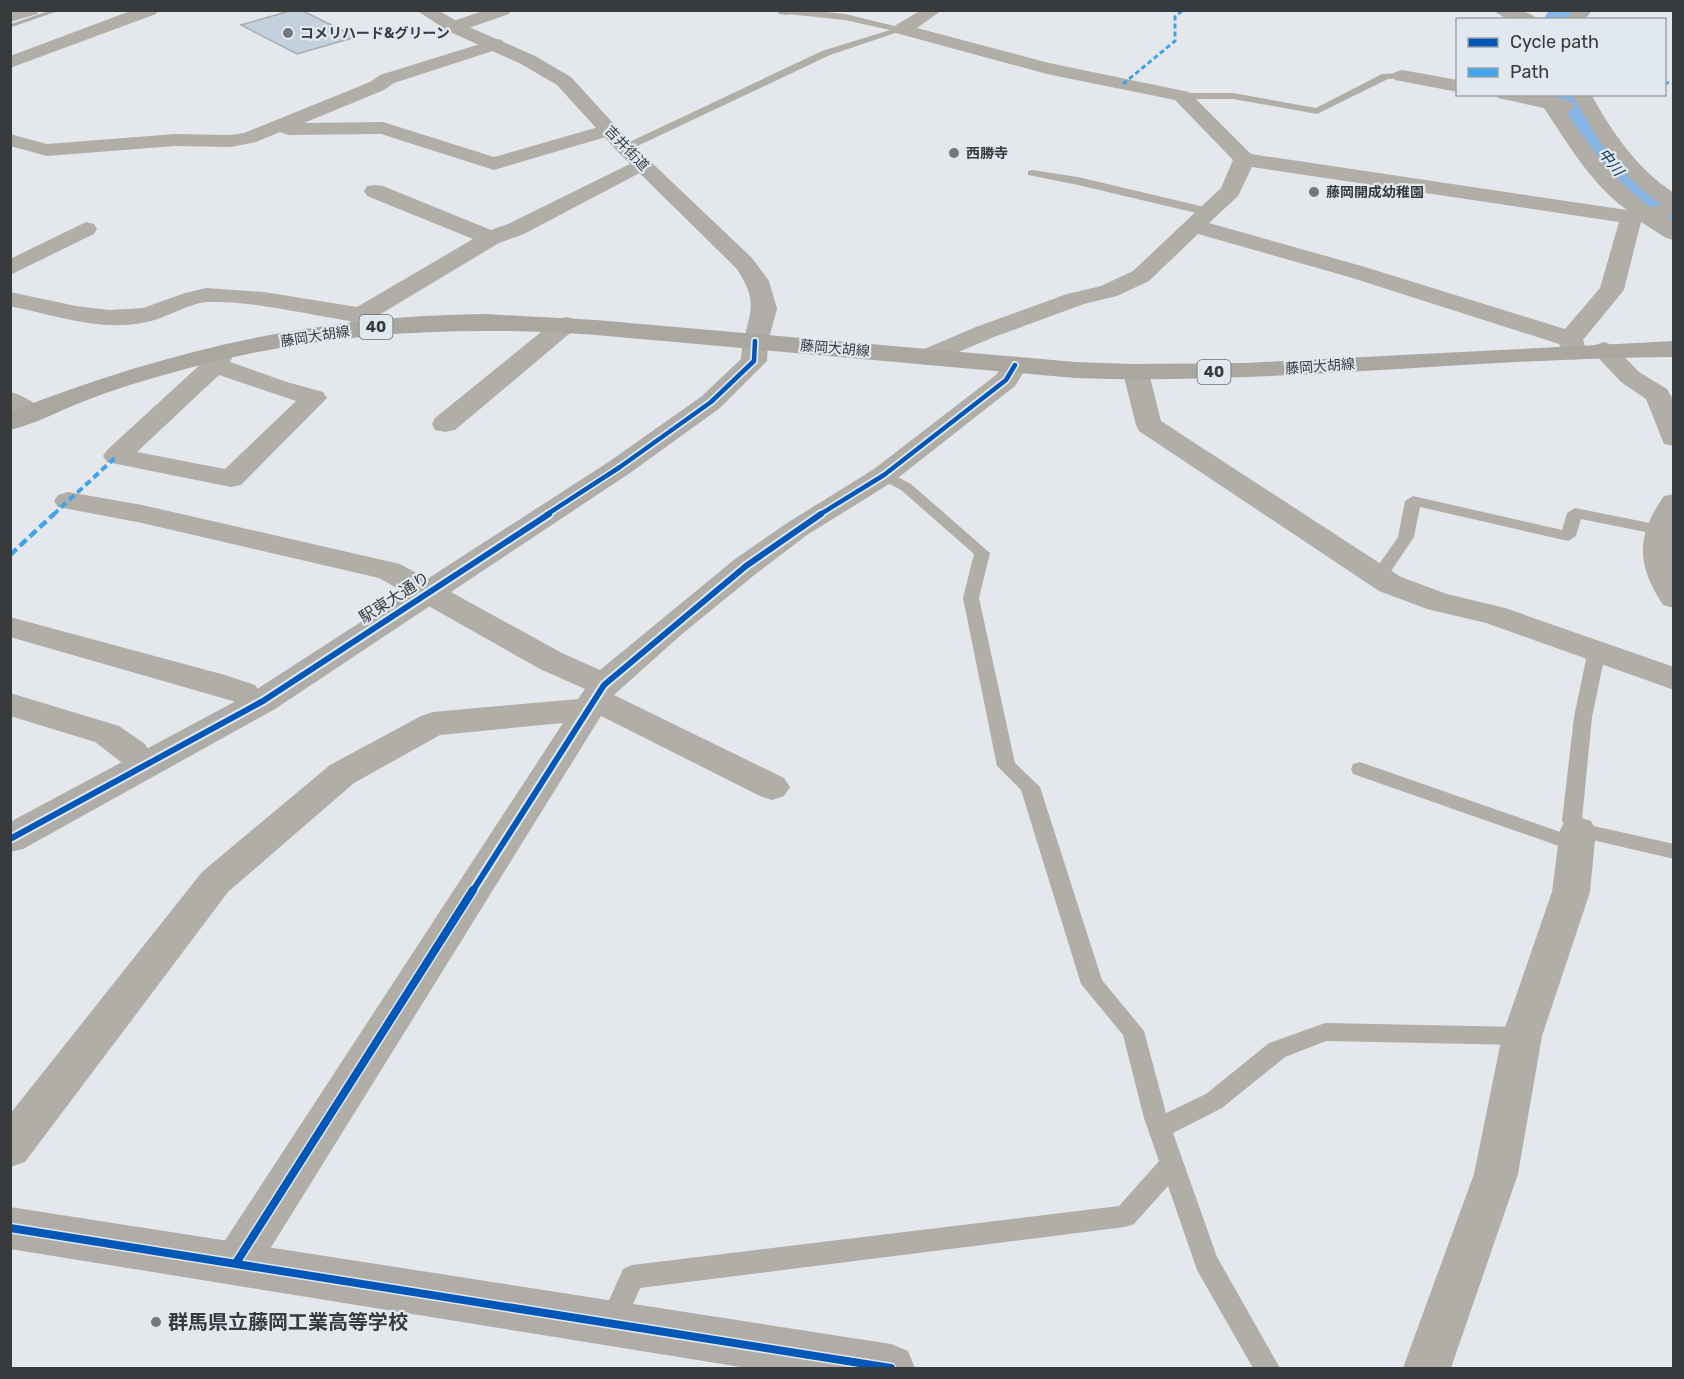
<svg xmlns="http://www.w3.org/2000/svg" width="1684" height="1379" viewBox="0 0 1684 1379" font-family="Rubik,'Noto Sans JP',sans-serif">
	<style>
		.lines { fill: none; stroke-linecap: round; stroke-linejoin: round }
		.river { fill: #86b4e4; fill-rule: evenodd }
		.building { fill: #c4d0dd; stroke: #a9acaf; stroke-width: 1.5 }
		.lane { fill: #b1aea8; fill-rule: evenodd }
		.street { fill: #b1aea8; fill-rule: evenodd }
		.secondary { fill: #b0aca8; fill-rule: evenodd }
		.primary { fill: #a9a7a0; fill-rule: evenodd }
		.rail { stroke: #aeadac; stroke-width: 3 }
		.quiet-far2 { stroke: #3fa4ec; stroke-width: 3; stroke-dasharray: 5 3; stroke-linecap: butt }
		.quiet-far1 { stroke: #3fa4ec; stroke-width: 4; stroke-dasharray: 7 4; stroke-linecap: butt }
		.quiet { stroke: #3fa4ec; stroke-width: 4.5; stroke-dasharray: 9 4.5; stroke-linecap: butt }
		.cycleway-far2-casing { stroke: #e1e8f0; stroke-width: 8 }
		.cycleway-far1-casing { stroke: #e1e8f0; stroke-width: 10 }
		.cycleway-casing { stroke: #e1e8f0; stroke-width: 11 }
		.cycleway-far2 { stroke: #0057b8; stroke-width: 4.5 }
		.cycleway-far1 { stroke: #0057b8; stroke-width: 6 }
		.cycleway { stroke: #0057b8; stroke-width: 8 }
		.poi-dot { fill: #74787b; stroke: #e1e8f0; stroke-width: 2 }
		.labels { text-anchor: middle; stroke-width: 4.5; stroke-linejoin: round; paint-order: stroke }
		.far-poi-label { font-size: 14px; font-weight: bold; fill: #383b3e; stroke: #e1e8f0; text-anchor: start }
		.far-street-label { font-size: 14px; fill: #383b3e; stroke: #e1e8f0 }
		.far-water-label { font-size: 15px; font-style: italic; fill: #0b3965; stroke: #e1e8f0 }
		.shield { fill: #e1e8f0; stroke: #6b6f73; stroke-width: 1.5 }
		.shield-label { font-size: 15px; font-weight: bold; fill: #383b3e }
		.street-label { font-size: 16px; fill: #383b3e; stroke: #e1e8f0 }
		.near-poi-label { font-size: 20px; font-weight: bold; fill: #383b3e; stroke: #e1e8f0; text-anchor: start }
	</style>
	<rect width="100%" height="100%" fill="#e4e8ec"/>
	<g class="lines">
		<g class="river">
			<polygon points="1549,10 1577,10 1571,20 1543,20"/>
			<polygon points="1546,94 1576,94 1601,133 1631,167 1674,200 1674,227 1662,224 1607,181 1578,145"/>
		</g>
	</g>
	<polygon class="building" points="293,10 301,10 356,37 297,54 241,25"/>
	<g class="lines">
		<g class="lane">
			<polygon points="810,10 845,14 907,29 830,55 629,150 621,150 621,146 822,51 890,30 845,20 787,14 782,11"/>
			<polygon points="1402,73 1407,76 1406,78 1388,79 1317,114 1233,99 1182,99 1177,96 1182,93 1233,93 1316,108 1382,74"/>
			<polygon points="1032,170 1078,177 1213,209 1215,212 1209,216 1078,185 1028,175 1028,171"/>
			<polygon points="884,470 911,484 990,553 979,598 1015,763 1040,787 1102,980 1144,1031 1166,1113 1206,1094 1269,1043 1325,1023 1522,1027 1530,1029 1533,1036 1530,1043 1522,1045 1326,1041 1285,1057 1222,1108 1173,1133 1217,1257 1280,1368 1253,1368 1197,1270 1168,1186 1134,1224 1125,1227 640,1288 621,1332 612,1335 603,1332 599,1323 623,1269 632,1265 1119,1206 1159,1161 1144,1118 1123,1035 1081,984 1021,790 997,766 963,598 974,554 901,490 879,478 876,475"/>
			<polygon points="1413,496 1562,530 1567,513 1575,508 1660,525 1668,530 1660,535 1581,519 1576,536 1568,541 1420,507 1414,537 1385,580 1373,580 1371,576 1398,537 1405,501"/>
			<polygon points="1597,644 1603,646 1606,650 1592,717 1582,820 1585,824 1674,844 1674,859 1571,835 1562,821 1574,717 1588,650 1591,646"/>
			<polygon points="1360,762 1583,840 1586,845 1583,850 1576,852 1353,774 1351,769 1353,764"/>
		</g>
		<g class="street">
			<polygon points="39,10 37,14 10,22 10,11"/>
			<polygon points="133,10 158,10 156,14 10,68 10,56"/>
			<polygon points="485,10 511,10 509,14 460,31 448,31 445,27 448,23"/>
			<polygon points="777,10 796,10 788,15 779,14"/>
			<path d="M921 10H942L917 28 1049 63 1189 92 1251 154 1627 210C1591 184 1568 144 1544 108L1498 98 1496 94H1554L1557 98 1572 102 1575 106 1572 110 1566 112C1594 151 1612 179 1651 207L1662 205C1621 177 1595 137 1572 94H1591C1612 132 1637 169 1674 193V216L1666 217 1674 222V240L1666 238 1641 222 1624 290 1583 340 1587 352 1583 357 1574 360 1565 357 1559 344 1349 277 1198 234 1149 281 1117 296 1084 304 994 337 935 362 926 365 917 362 913 357 917 352 976 327 1067 294 1101 286 1133 271 1221 188 1233 160 1175 100 1047 74 896 33 893 29 896 25ZM1252 167 1619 222 1600 288 1565 329 1365 267 1209 223 1238 196Z"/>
			<path d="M1494 10C1508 10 1527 8 1538 20 1523 20 1504 22 1494 10Z"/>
			<polygon points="1574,10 1592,10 1585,20 1566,20"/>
			<polygon points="496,39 502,40 505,44 502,48 394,83 384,90 304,123 383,122 494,157 609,124 616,126 619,130 616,134 494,170 381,134 288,135 280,132 256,142 231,147 175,146 47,156 10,146 10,134 47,144 175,134 231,135 244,133 370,82 380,75"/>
			<polygon points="1402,70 1458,80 1458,92 1395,80 1392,76 1395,72"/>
			<path d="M642 158 649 160 653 164 649 168 524 234 499 243 374 318 375 329 372 334 363 336 354 334 350 321C303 314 255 301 208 302 188 303 164 320 142 323 98 331 53 315 10 306V292L76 306 109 310 143 308 185 293 206 288 264 292 357 307 473 239 367 196 364 191 367 186 375 185 383 186 491 230 508 224Z"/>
			<polygon points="86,222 94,224 97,229 94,234 10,275 10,259"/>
			<polygon points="566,317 575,319 578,324 575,329 455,430 445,432 435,430 432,424 435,418 557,319"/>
			<polygon points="1604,342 1613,345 1639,372 1667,389 1674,401 1674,446 1664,444 1646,399 1621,382 1591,350 1595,345"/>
			<path d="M221 346 230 349 234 354 230 362 287 382 323 392 327 398 241 485 231 487 107 462 103 456 107 450 204 361 212 349ZM219 375 296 401 225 469 137 452Z"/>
			<polygon points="1015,357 1024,360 1028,365 1015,386 894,481 807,535 757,573 682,634 614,695 784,778 790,787 784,796 772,800 760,796 601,716 252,1278 236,1285 220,1278 213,1263 220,1248 563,723 440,735 354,783 228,892 25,1162 10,1167 10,1114 202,872 330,765 421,716 433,712 578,699 585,689 540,669 379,578 142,523 58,507 54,501 58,495 68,492 142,505 400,564 562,653 600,670 735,559 787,523 874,469 996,375 1006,360"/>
			<polygon points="1136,365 1145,368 1149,373 1161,421 1401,577 1447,594 1505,608 1674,667 1674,690 1486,623 1427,609 1379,591 1139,431 1136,425 1123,373 1127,368"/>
			<path d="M10 392C23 395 37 403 44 414L40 420C28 423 21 419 10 412Z"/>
			<path d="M1674 494V608L1663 605C1636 564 1636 536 1664 496Z"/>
			<polygon points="10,617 225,675 255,685 260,693 255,701 243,704 10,637"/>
			<polygon points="10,693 119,726 145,744 150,753 145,762 133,765 121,762 95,742 10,716"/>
			<polygon points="1578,817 1591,821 1596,830 1590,892 1542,1036 1518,1174 1451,1368 1403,1368 1474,1174 1502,1036 1552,892 1560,830 1565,821"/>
		</g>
		<g class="secondary">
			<path d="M416 10H438L460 23 535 56 571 77 632 144 752 258 769 281 777 309 768 341 767 361 720 408 630 473 275 709 23 849 10 852V822L251 693 610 461 702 396 741 359C744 318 764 308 736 268L618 152 557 85 521 64 448 31Z"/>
			<polygon points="10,1207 891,1344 908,1351 915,1368 747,1368 10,1249"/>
		</g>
		<path class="primary" d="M484 314 596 320 1075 362 1132 364 1245 363 1656 342 1674 341V357C1474 358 1275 385 1075 378L596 335C456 325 317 332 182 370 148 379 115 389 82 402 59 411 35 424 10 430V412C167 350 315 316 484 314Z"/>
		<polyline class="rail" points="10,26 56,10"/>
		<g class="quiet-far2">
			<polyline points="1664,82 1674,84"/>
			<polyline points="1123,84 1175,41 1175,17 1183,10"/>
		</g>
		<polyline class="quiet-far1" points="53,515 117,456"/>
		<polyline class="quiet" points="10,555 54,514"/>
		<defs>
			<g id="cycleway-far2">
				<polyline points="546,515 620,467 711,402 754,361 755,341"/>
				<polyline points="819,515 884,475 1006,380 1015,365"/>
			</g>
			<g id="cycleway-far1">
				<polyline points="10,839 263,701 549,514"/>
				<polyline points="472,892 604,685 746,566 821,514"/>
			</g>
			<g id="cycleway">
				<polyline points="10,1228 891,1368"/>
				<polyline points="236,1263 473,890"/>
			</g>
		</defs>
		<use href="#cycleway-far2" class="cycleway-far2-casing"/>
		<use href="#cycleway-far1" class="cycleway-far1-casing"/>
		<use href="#cycleway" class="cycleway-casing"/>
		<use href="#cycleway-far2" class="cycleway-far2"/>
		<use href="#cycleway-far1" class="cycleway-far1"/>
		<use href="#cycleway" class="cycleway"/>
	</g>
	<g class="poi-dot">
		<circle cx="288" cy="33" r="6"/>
		<circle cx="954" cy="153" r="6"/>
		<circle cx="1314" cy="192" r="6"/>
		<circle cx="156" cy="1322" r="6"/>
	</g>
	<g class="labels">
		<g class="far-poi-label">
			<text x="300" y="38">コメリハード&amp;グリーン</text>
			<text x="966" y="158">西勝寺</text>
			<text x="1326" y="197">藤岡開成幼稚園</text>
		</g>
		<g class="far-street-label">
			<text transform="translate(627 148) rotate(46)" y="5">吉井街道</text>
			<text transform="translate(315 336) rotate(-9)" y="5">藤岡大胡線</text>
			<text transform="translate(835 348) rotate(5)" y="5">藤岡大胡線</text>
			<text transform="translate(1320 366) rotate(-4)" y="5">藤岡大胡線</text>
		</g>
		<g class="far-water-label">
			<text transform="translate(1611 162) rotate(51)" y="5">中川</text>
		</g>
		<g class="shield">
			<rect x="359.5" y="315" width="33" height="24" rx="4.5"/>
			<rect x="1197.5" y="360" width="33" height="24" rx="4.5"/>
		</g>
		<g class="shield-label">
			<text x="376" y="332">40</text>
			<text x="1214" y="377">40</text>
		</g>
		<g class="street-label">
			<text transform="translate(394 597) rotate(-33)" y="6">駅東大通り</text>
		</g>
		<g class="near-poi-label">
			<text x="168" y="1329">群馬県立藤岡工業高等学校</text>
		</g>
	</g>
	<rect width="1684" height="1379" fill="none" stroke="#383b3e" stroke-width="24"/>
	<rect x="1456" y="18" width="210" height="78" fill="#e1e8f0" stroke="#9da3a9" stroke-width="1.5"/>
	<rect x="1468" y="38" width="30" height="9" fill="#0057b8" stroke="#9da3a9" stroke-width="1.5"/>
	<text x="1510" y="48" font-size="18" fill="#383b3e">Cycle path</text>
	<rect x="1468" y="68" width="30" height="9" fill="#3fa4ec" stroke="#9da3a9" stroke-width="1.5"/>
	<text x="1510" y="78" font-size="18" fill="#383b3e">Path</text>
</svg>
